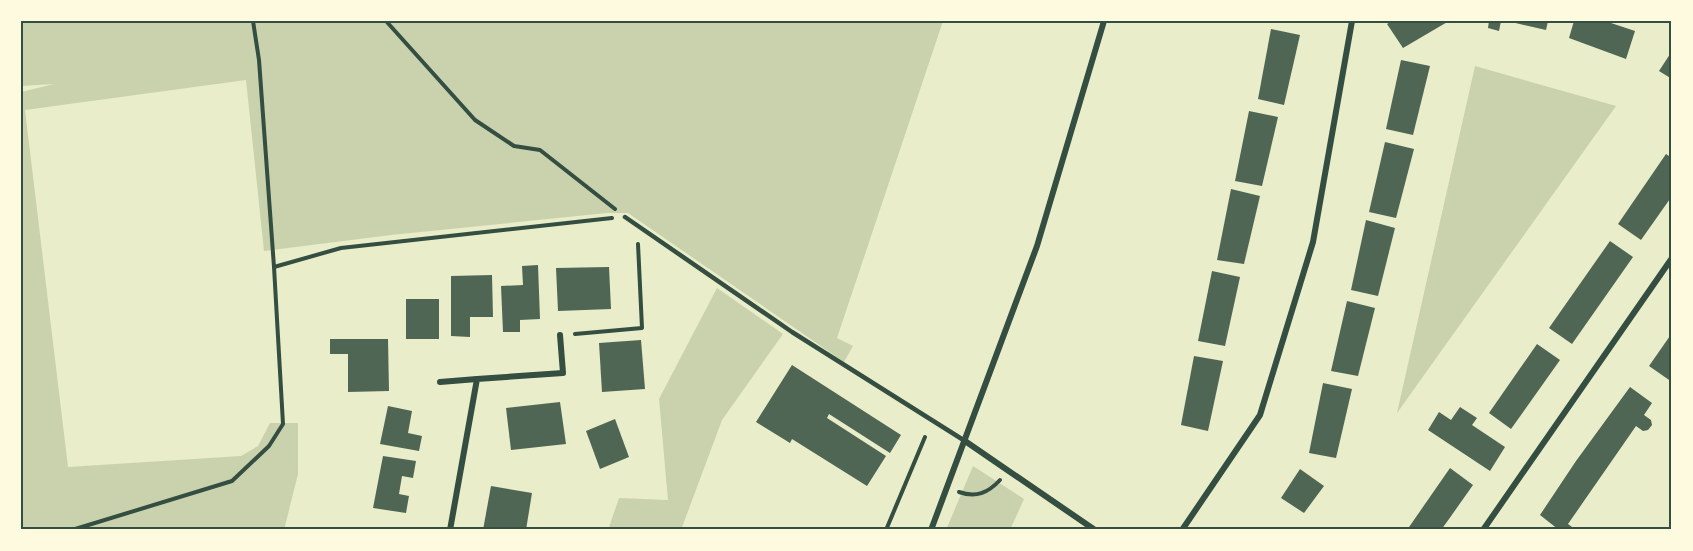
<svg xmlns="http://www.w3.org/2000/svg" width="1693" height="551" viewBox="0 0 1693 551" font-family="'IBM Plex Sans',sans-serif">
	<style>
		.green { fill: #cad2ad }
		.building { fill: #4f6655 }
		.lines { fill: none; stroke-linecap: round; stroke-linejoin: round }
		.path { stroke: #344e41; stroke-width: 4 }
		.service { stroke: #344e41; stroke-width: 4.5 }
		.minor { stroke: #344e41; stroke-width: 6 }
		.neatline { fill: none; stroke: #344e41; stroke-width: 2 }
	</style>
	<rect width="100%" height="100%" fill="#e9edc9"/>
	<g class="green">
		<polygon points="21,21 943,21 837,338 853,346 844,362 628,213 607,213 391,235 264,251 246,80 25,110 68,467 241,456 258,446 270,423 298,423 298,474 284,530 21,530 21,92 54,84 21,86"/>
		<polygon points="1475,66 1616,106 1397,413"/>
		<polygon points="717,288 783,334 722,420 681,530 608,530 619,498 668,500 659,399"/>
		<polygon points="973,466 1024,499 1010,530 946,530"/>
	</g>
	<g class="building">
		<polygon points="1392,21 1449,21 1403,48 1387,24"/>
		<polygon points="1489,21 1501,21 1499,31 1488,28"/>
		<polygon points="1507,21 1548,21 1546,30"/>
		<polygon points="1574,21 1605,21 1635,31 1626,59 1569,38"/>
		<polygon points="1271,29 1300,35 1284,105 1258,99"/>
		<polygon points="1672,51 1672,79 1659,71"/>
		<polygon points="1401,60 1430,66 1413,135 1386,129"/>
		<polygon points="1249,111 1278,117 1262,186 1235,181"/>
		<polygon points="1385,142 1414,149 1396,218 1369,212"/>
		<polygon points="1666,154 1672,158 1672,196 1641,240 1618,224"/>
		<polygon points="1231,189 1260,196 1244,264 1217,260"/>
		<polygon points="1366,220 1395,228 1378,296 1351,290"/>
		<polygon points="1610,241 1633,257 1572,344 1549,328"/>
		<polygon points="538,265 540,319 520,320 520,332 503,332 501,286 523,285 522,266"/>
		<polygon points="609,267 611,309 558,311 556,268"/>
		<polygon points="1212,271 1240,277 1225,346 1198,341"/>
		<polygon points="492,275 493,317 470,317 470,337 451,336 451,276"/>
		<rect x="406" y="299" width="33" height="40"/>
		<polygon points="1347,301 1375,308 1358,376 1331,371"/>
		<polygon points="1672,333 1672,382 1649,366"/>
		<polygon points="330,339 388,339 389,391 348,392 348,354 330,354"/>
		<polygon points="641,340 645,389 602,392 599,343"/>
		<polygon points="1537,344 1560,360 1511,429 1489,413"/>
		<polygon points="1194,356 1223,361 1208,431 1181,425"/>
		<polygon points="792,365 901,435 890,453 829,414 827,418 886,456 867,486 792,439 790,443 756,422"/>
		<polygon points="1323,383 1352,389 1336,458 1309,453"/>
		<polygon points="1630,387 1652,403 1644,415 1651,420 1652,425 1648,430 1643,431 1636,426 1568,524 1576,530 1559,530 1540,515 1576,461"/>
		<polygon points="560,402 566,444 511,450 506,408"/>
		<polygon points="388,406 412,411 408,433 422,436 419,451 380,444"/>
		<polygon points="1460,407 1477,418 1472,425 1505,447 1490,471 1428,430 1439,412 1451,420"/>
		<polygon points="615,419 629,457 600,469 586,431"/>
		<polygon points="383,456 416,461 413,478 402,476 399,494 409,496 406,513 373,508"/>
		<polygon points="1450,468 1473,485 1449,519 1441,530 1407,530"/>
		<polygon points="1300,469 1324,486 1304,513 1281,498"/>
		<polygon points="491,486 532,493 526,530 483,530"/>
	</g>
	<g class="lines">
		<g class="path">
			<polyline points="386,21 475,120 514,146 540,150 615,209"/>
			<polyline points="274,267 341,248 612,218"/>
			<polyline points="575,334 642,328 638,244"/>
			<path d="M959 492C976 498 988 493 1000 480"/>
			<polyline points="72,530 232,481 269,446 283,424 274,267 259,60 253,21"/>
			<polyline points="886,530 925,437"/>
		</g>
		<polyline class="service" points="625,217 792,332 965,441"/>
		<g class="minor">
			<polyline points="440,382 477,379"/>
			<polyline points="965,441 1095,530"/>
			<polyline points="450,530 477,379 563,373 560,335"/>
			<polyline points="931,530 1037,246 1104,21"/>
			<polyline points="1182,530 1260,415 1313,242 1352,21"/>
			<polyline points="1483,530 1672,258"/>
		</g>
	</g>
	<rect width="1693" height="551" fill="none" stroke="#fefae0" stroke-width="45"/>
	<rect x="22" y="22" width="1648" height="506" class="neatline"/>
</svg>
